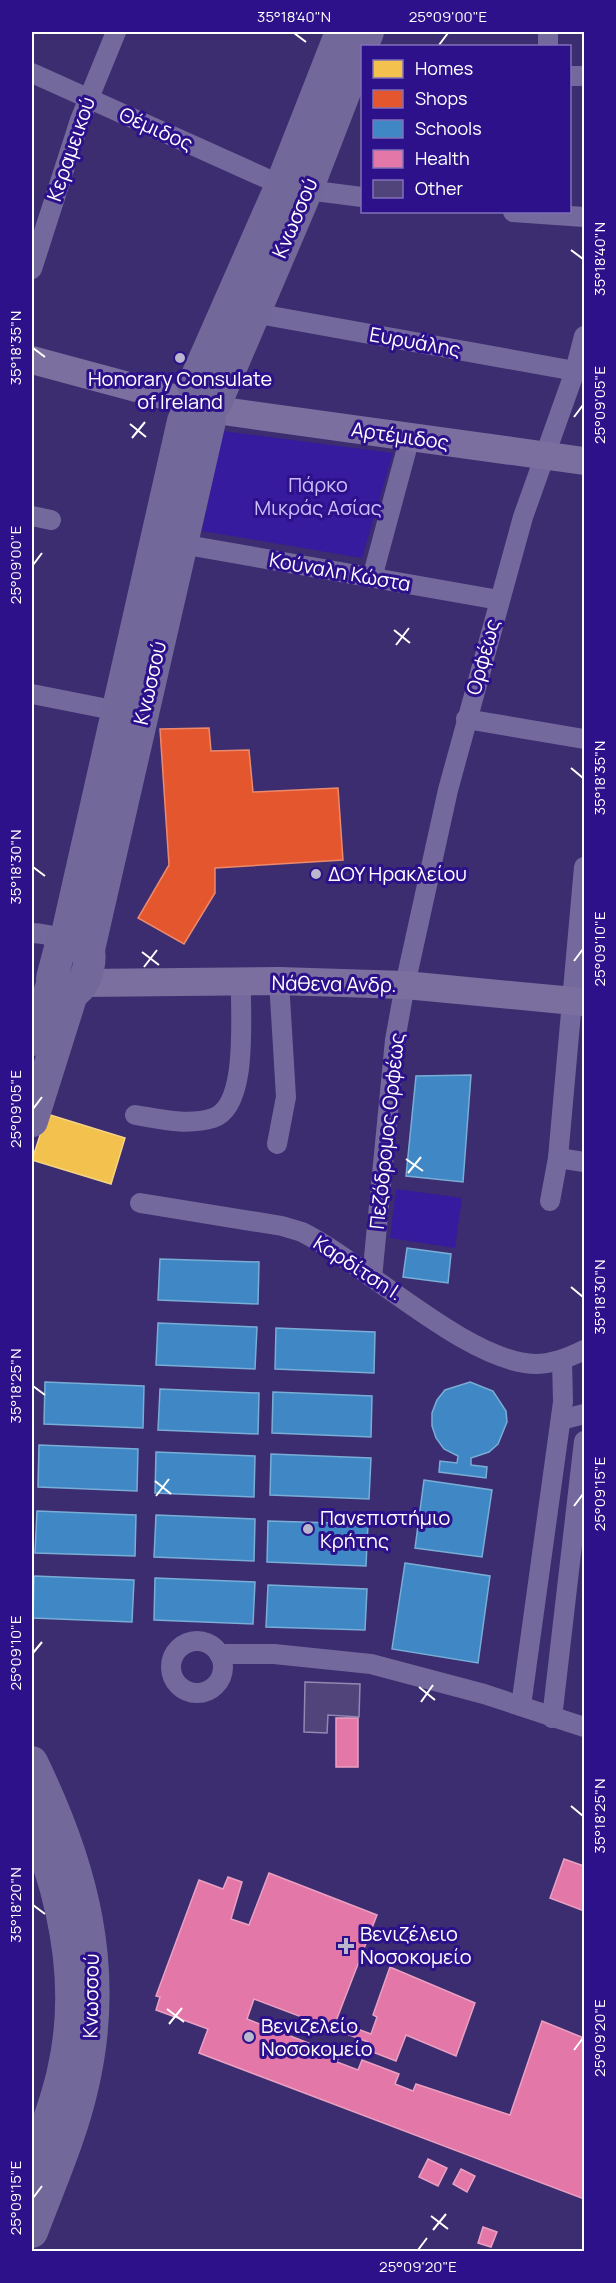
<svg xmlns="http://www.w3.org/2000/svg" width="616" height="2283" viewBox="0 0 616 2283" font-family="Manrope,sans-serif">
	<style>
		.green { fill: #361b9e }
		.homes { fill: #f2c14e; stroke: #f6d483; stroke-width: 1.5 }
		.shops { fill: #e4572e; stroke: #ec896d; stroke-width: 1.5 }
		.schools { fill: #3f88c5; stroke: #79acd6; stroke-width: 1.5 }
		.health { fill: #e377a8; stroke: #eba0c2; stroke-width: 1.5 }
		.building { fill: #50447b; stroke: #9188b2; stroke-width: 1.5 }
		.lines { fill: none; stroke-linecap: round; stroke-linejoin: round }
		.street { stroke: #74699c; stroke-width: 20 }
		.secondary { stroke: #7a6f9f; stroke-width: 28 }
		.primary { stroke: #72689a; stroke-width: 32 }
		.ticks { fill: none; stroke: #fff; stroke-width: 2 }
		.poi-dot { fill: #bab6cd; stroke: #2c118b; stroke-width: 2 }
		.labels { text-anchor: middle; stroke-width: 6; stroke-linejoin: round; paint-order: stroke }
		.street-label { font-size: 20px; fill: #fff; stroke: #2c118b }
		.poi-label { font-size: 20px; fill: #fff; stroke: #2c118b; text-anchor: start }
		.park-label { font-size: 20px; fill: #cbbefd; stroke: #2c118b }
		.neatline { fill: none; stroke: #fff; stroke-width: 2 }
		.ticks-label { font-size: 15px; text-anchor: middle; fill: #fff }
	</style>
	<rect width="100%" height="100%" fill="#3b2d6f"/>
	<g class="green">
		<polygon points="223,431 393,453 362,558 202,531"/>
		<polygon points="396,1189 462,1198 455,1248 390,1238"/>
	</g>
	<polygon class="homes" points="47,1114 125,1138 111,1184 32,1160"/>
	<polygon class="shops" points="209,728 211,751 249,750 253,792 338,788 343,860 215,868 215,893 184,944 138,918 169,865 160,729"/>
	<g class="schools">
		<polygon points="471,1075 463,1182 406,1176 416,1076"/>
		<polygon points="407,1248 451,1254 448,1283 403,1277"/>
		<polygon points="160,1259 259,1262 258,1304 158,1300"/>
		<polygon points="158,1323 257,1327 255,1369 156,1365"/>
		<polygon points="276,1328 375,1332 374,1373 275,1369"/>
		<polygon points="45,1382 144,1386 143,1428 44,1424"/>
		<polygon points="470,1382 493,1391 506,1411 507,1422 498,1444 489,1452 471,1458 471,1465 487,1467 486,1478 439,1472 440,1461 457,1463 458,1456 444,1449 436,1438 432,1426 432,1413 437,1400 445,1390"/>
		<polygon points="160,1389 259,1393 258,1434 158,1430"/>
		<polygon points="273,1392 372,1396 371,1437 272,1433"/>
		<polygon points="39,1445 138,1449 137,1491 38,1487"/>
		<polygon points="156,1452 255,1456 254,1497 155,1493"/>
		<polygon points="271,1454 371,1458 369,1499 270,1495"/>
		<polygon points="424,1480 492,1490 482,1557 415,1548"/>
		<polygon points="37,1511 136,1515 135,1556 35,1553"/>
		<polygon points="156,1515 255,1519 254,1561 154,1557"/>
		<polygon points="268,1521 368,1524 366,1566 267,1562"/>
		<polygon points="405,1563 490,1576 478,1663 392,1649"/>
		<polygon points="34,1576 134,1580 132,1622 33,1618"/>
		<polygon points="155,1578 255,1582 253,1624 154,1620"/>
		<polygon points="268,1585 367,1589 365,1630 266,1627"/>
	</g>
	<g class="health">
		<rect x="336" y="1718" width="22" height="49"/>
		<polygon points="564,1859 584,1866 584,1911 550,1898"/>
		<polygon points="269,1873 377,1915 336,2021 371,2034 377,2017 373,2015 390,1967 475,2003 456,2056 406,2035 396,2061 365,2049 368,2042 254,1999 247,2019 339,2055 337,2062 358,2070 362,2060 399,2074 395,2084 413,2091 416,2084 510,2115 542,2021 584,2038 584,2199 199,2053 208,2029 156,2010 160,1997 156,1996 199,1880 223,1889 228,1877 242,1882 231,1919 249,1925"/>
		<polygon points="428,2159 447,2168 438,2186 419,2177"/>
		<polygon points="461,2169 475,2176 467,2192 453,2184"/>
		<polygon points="483,2227 497,2232 491,2247 478,2243"/>
	</g>
	<polygon class="building" points="305,1682 360,1684 359,1717 328,1715 327,1733 304,1732"/>
	<g class="lines">
		<g class="street">
			<polyline points="548,46 548,32"/>
			<polyline points="32,73 281,185"/>
			<polyline points="570,76 584,76"/>
			<polyline points="307,190 362,197"/>
			<polyline points="513,212 584,217"/>
			<polyline points="32,269 80,120 116,32"/>
			<polyline points="254,313 575,371"/>
			<polyline points="32,516 51,520"/>
			<polyline points="181,544 499,600"/>
			<polyline points="372,578 410,437"/>
			<polyline points="32,694 118,711"/>
			<polyline points="466,719 584,739"/>
			<path d="M32 933C47 934 59 936 69 948"/>
			<path d="M135 1115C160 1119 188 1126 213 1118 249 1106 240 1015 241 983"/>
			<polyline points="277,1144 286,1097 279,981"/>
			<polyline points="558,1158 584,1162"/>
			<polyline points="550,1201 558,1158 584,867"/>
			<path d="M140 1203 282 1226 302 1232C366 1264 468 1363 536 1364 553 1364 570 1357 584 1350"/>
			<polyline points="372,1278 395,1040 405,985 448,790 523,517 575,371 584,336"/>
			<polyline points="561,1420 584,1414"/>
			<circle cx="197" cy="1667" r="26"/>
			<polyline points="219,1654 274,1654 371,1664 484,1694 584,1727"/>
			<polyline points="521,1706 563,1402 562,1360"/>
			<polyline points="552,1718 584,1441"/>
		</g>
		<g class="secondary">
			<polyline points="32,360 177,399"/>
			<polyline points="216,410 584,461"/>
			<polyline points="83,983 279,981 405,985 584,1002"/>
		</g>
		<g class="primary">
			<polyline points="193,385 281,185 341,32"/>
			<polyline points="216,403 307,190 368,32"/>
			<path d="M73 936 85 939C98 955 82 1010 56 989L52 978 61 944Z"/>
			<polyline points="66,938 183,421"/>
			<polyline points="90,945 210,421"/>
			<polyline points="32,1040 53,982"/>
			<polyline points="32,1121 72,994"/>
			<path d="M32 1762C83 1867 110 1969 83 2085 72 2135 50 2184 32 2232"/>
			<path d="M32 1820C65 1900 83 1985 63 2071 56 2104 43 2135 32 2167"/>
		</g>
	</g>
	<path class="ticks" d="M294 33 306 42M439 45 448 33M571 250 583 259M33 348 45 357M574 417 583 405M130 424 146 437M132 438 145 422M33 565 42 553M394 630 410 643M396 645 409 628M571 768 583 778M33 867 45 876M142 952 159 965M574 961 583 949M144 967 157 950M33 1109 42 1097M406 1159 423 1171M408 1173 421 1157M571 1287 583 1297M33 1386 45 1395M155 1481 171 1494M156 1496 169 1479M574 1506 583 1494M33 1653 42 1642M419 1687 435 1700M421 1702 433 1685M571 1806 583 1816M33 1905 45 1914M167 2009 184 2022M169 2024 182 2008M574 2050 583 2038M33 2198 42 2186M431 2216 448 2229M433 2230 446 2214M418 2250 427 2238"/>
	<g class="poi-dot">
		<circle cx="180" cy="358" r="6"/>
		<circle cx="316" cy="874" r="6"/>
		<circle cx="308" cy="1529" r="6"/>
		<path d="M343 1937h6v6h6v6h-6v6h-6v-6h-6v-6h6z"/>
		<circle cx="249" cy="2037" r="6"/>
	</g>
	<g class="labels">
		<g class="street-label">
			<text transform="translate(156 129) rotate(24)" y="7">Θέμιδος</text>
			<text transform="translate(71 149) rotate(-71)" y="7">Κεραμεικού</text>
			<text transform="translate(295 218) rotate(-67)" y="7">Κνωσσού</text>
			<text transform="translate(415 342) rotate(10)" y="7">Ευρυάλης</text>
			<text transform="translate(400 436) rotate(8)" y="7">Αρτέμιδος</text>
			<text transform="translate(340 572) rotate(10)" y="7">Κούναλη Κώστα</text>
			<text transform="translate(483 657) rotate(-75)" y="7">Ορφέως</text>
			<text transform="translate(150 683) rotate(-77)" y="7">Κνωσσού</text>
			<text transform="translate(334 984) rotate(1)" y="7">Νάθενα Ανδρ.</text>
			<text transform="translate(387 1131) rotate(-84)" y="7">Πεζόδρομος Ορφέως</text>
			<text transform="translate(358 1268) rotate(33)" y="7">Καρδίτση Ι.</text>
			<text transform="translate(91 1996) rotate(-89)" y="7">Κνωσσού</text>
		</g>
		<g class="poi-label">
			<text x="180" y="386" text-anchor="middle">Honorary Consulate<tspan x="180" dy="23">of Ireland</tspan></text>
			<text x="328" y="881">ΔΟΥ Ηρακλείου</text>
			<text x="320" y="1525">Πανεπιστήμιο<tspan x="320" dy="23">Κρήτης</tspan></text>
			<text x="360" y="1941">Βενιζέλειο<tspan x="360" dy="23">Νοσοκομείο</tspan></text>
			<text x="261" y="2033">Βενιζελείο<tspan x="261" dy="23">Νοσοκομείο</tspan></text>
		</g>
		<g class="park-label">
			<text x="318" y="492">Πάρκο<tspan x="318" dy="23">Μικράς Ασίας</tspan></text>
		</g>
	</g>
	<rect width="616" height="2283" fill="none" stroke="#2c118b" stroke-width="66"/>
	<rect x="361" y="45" width="210" height="168" fill="#2c118b" stroke="#8070b9" stroke-width="1.5"/>
	<rect x="373" y="60" width="30" height="18" fill="#f2c14e" stroke="#8070b9" stroke-width="1.5"/>
	<text x="415" y="75" font-size="18" fill="#ffffff">Homes</text>
	<rect x="373" y="90" width="30" height="18" fill="#e4572e" stroke="#8070b9" stroke-width="1.5"/>
	<text x="415" y="105" font-size="18" fill="#ffffff">Shops</text>
	<rect x="373" y="120" width="30" height="18" fill="#3f88c5" stroke="#8070b9" stroke-width="1.5"/>
	<text x="415" y="135" font-size="18" fill="#ffffff">Schools</text>
	<rect x="373" y="150" width="30" height="18" fill="#e377a8" stroke="#8070b9" stroke-width="1.5"/>
	<text x="415" y="165" font-size="18" fill="#ffffff">Health</text>
	<rect x="373" y="180" width="30" height="18" fill="#50447b" stroke="#8070b9" stroke-width="1.5"/>
	<text x="415" y="195" font-size="18" fill="#ffffff">Other</text>
	<rect x="33" y="33" width="550" height="2217" class="neatline"/>
	<g class="ticks-label">
		<text x="294" y="22">35°18'40"N</text>
		<text x="448" y="22">25°09'00"E</text>
		<text transform="translate(600 259) rotate(-90)" y="5">35°18'40"N</text>
		<text transform="translate(16 348) rotate(-90)" y="5">35°18'35"N</text>
		<text transform="translate(600 405) rotate(-90)" y="5">25°09'05"E</text>
		<text transform="translate(16 565) rotate(-90)" y="5">25°09'00"E</text>
		<text transform="translate(600 778) rotate(-90)" y="5">35°18'35"N</text>
		<text transform="translate(16 867) rotate(-90)" y="5">35°18'30"N</text>
		<text transform="translate(600 949) rotate(-90)" y="5">25°09'10"E</text>
		<text transform="translate(16 1109) rotate(-90)" y="5">25°09'05"E</text>
		<text transform="translate(600 1297) rotate(-90)" y="5">35°18'30"N</text>
		<text transform="translate(16 1386) rotate(-90)" y="5">35°18'25"N</text>
		<text transform="translate(600 1494) rotate(-90)" y="5">25°09'15"E</text>
		<text transform="translate(16 1653) rotate(-90)" y="5">25°09'10"E</text>
		<text transform="translate(600 1816) rotate(-90)" y="5">35°18'25"N</text>
		<text transform="translate(16 1905) rotate(-90)" y="5">35°18'20"N</text>
		<text transform="translate(600 2038) rotate(-90)" y="5">25°09'20"E</text>
		<text transform="translate(16 2198) rotate(-90)" y="5">25°09'15"E</text>
		<text x="418" y="2272">25°09'20"E</text>
	</g>
</svg>
